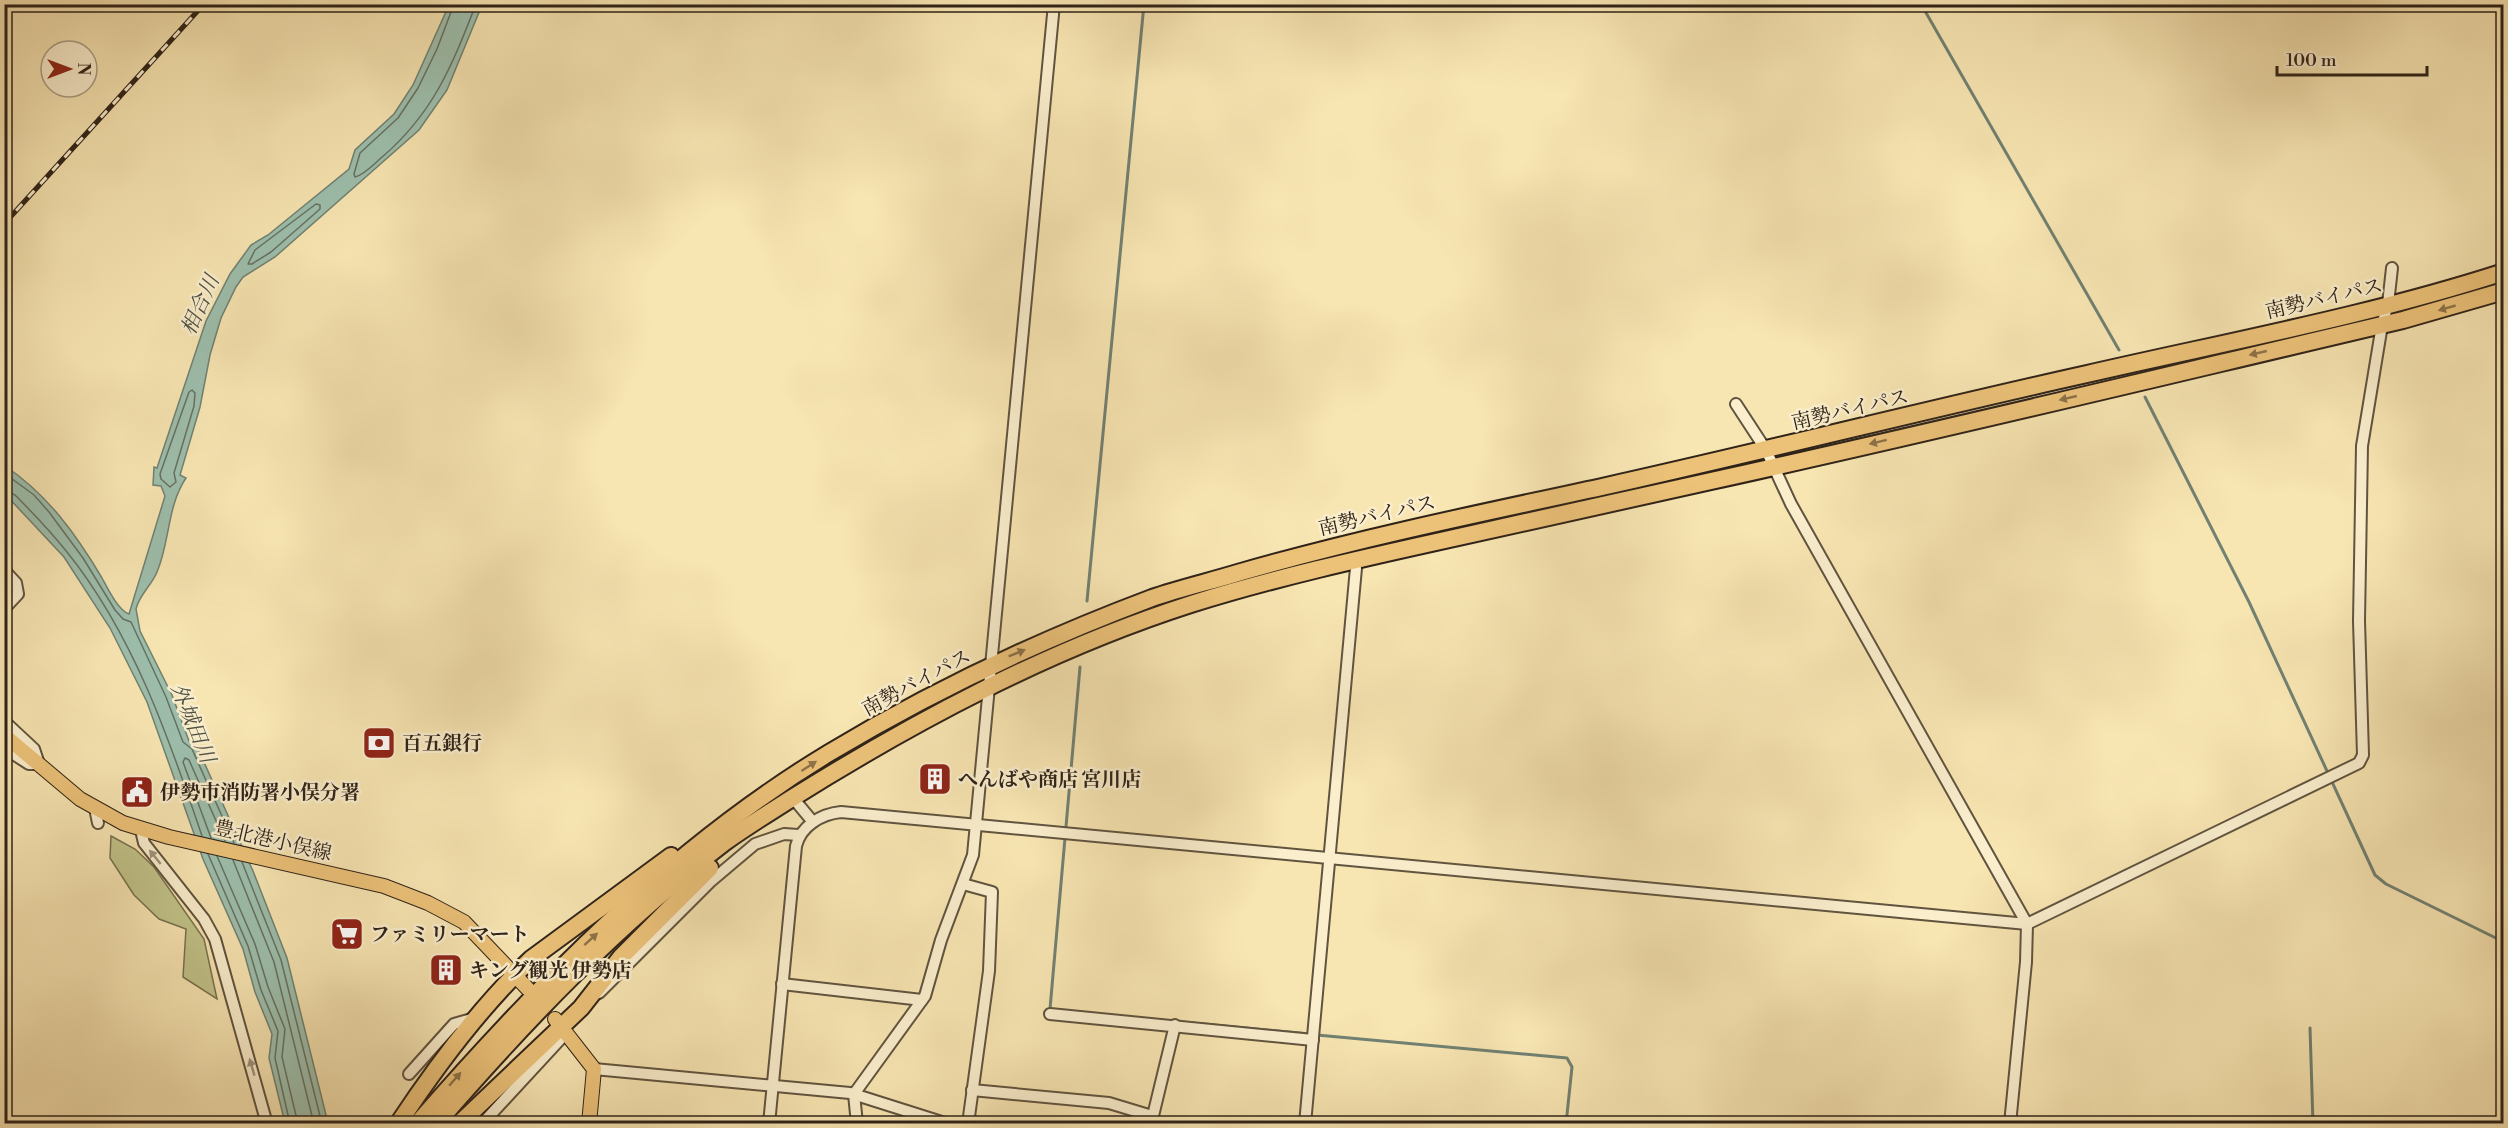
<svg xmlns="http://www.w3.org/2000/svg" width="2508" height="1128" viewBox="0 0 2508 1128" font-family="'Libre Bodoni','Noto Serif JP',serif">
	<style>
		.green { fill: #c1c389; stroke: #787351; stroke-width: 1.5 }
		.water { fill: #9dbfad; stroke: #718172; stroke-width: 1.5 }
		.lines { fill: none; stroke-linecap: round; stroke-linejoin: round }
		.shore { stroke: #667163; stroke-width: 1.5 }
		.stream { stroke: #718172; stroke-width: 3 }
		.minor-casing { stroke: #61543f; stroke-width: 14 }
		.major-casing { stroke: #2f2319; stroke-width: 16 }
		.highway-casing { stroke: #2f2319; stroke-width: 20 }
		.minor { stroke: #faeecd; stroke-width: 10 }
		.major { stroke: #ecc279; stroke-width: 14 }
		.highway { stroke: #ecc279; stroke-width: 16 }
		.rail-casing { stroke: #2f2319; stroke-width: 5 }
		.rail { stroke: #faeecd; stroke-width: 3; stroke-dasharray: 9; stroke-linecap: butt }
		.oneway { fill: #8e7249 }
		.oneway2 { fill: #9f937c }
		.labels { text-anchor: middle; stroke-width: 5; stroke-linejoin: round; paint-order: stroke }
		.street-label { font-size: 20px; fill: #2f2319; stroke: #faeecd }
		.poi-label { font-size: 20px; font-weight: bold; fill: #2f2319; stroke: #faeecd; text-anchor: start }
		.water-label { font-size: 21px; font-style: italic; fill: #505245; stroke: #faeecd }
	</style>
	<rect width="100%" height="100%" fill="#f7e5b2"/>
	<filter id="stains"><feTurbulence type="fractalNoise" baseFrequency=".00333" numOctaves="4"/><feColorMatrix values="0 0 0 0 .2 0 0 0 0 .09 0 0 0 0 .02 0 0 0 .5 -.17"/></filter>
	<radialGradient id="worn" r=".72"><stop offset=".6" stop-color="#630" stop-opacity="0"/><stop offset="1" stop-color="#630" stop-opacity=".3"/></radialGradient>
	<polygon class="green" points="111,836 135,849 154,867 204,939 217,999 183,977 186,929 159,919 134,895 110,858"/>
	<path class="water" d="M449 5H482L447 90 419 130 275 257 243 277 236 287 221 318 210 355 200 407 180 475 186 478C167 506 170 542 157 572 152 585 139 595 136 609L140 631 172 695 189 741 194 740 253 871 287 958 328 1123H285L269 1058 272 1034 255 992 243 949 203 859 147 702 110 628 64 557 5 494V466C47 494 76 534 102 578 108 589 118 610 129 614L165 496 161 486 153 485 154 467 157 468 206 321 230 274 251 245 268 235 349 169 355 150 394 114 413 85Z"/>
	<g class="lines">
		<g class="shore">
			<path d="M454 4 437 49 418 88 398 118 360 153 354 174 355 177C364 175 374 164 381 158 433 114 452 66 476 4"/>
			<polygon points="316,204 320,205 320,209 271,252 252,264 248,264 255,250"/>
			<polygon points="192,390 195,393 194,406 174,473 176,482 170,487 161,479 160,474 189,392"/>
			<polyline points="4,473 34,495 49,512 83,558 115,610 123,619 131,622 166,697 183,742 192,749 234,843"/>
			<path d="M4 490 15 495C33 513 51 532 67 552 133 634 169 738 202 836"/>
			<polyline points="211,838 183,762 185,758 189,760 225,841"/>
			<polyline points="208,854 248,946 261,990 278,1031 275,1058 290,1124"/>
			<polyline points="217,856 255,944 268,987 285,1029 282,1057 298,1124"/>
			<polyline points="233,860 274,962 314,1124"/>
			<polyline points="242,862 281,960 322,1124"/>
		</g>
		<g class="stream">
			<polyline points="1921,4 2119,350"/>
			<polyline points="2145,397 2249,602 2375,875 2386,884 2504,942"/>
			<polyline points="1087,601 1144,4"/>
			<polyline points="1050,1009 1080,667"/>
			<polyline points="1161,1020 1310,1034"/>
			<polyline points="2310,1028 2313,1124"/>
			<polyline points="1317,1035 1567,1058 1572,1067 1566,1124"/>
		</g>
		<defs>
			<g id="minor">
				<polyline points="1736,404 1766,450 1791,504 2027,924 2026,962 2010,1124"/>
				<polyline points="4,570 16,583 18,594 4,609"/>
				<polyline points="4,721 34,749 39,764 29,764 4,748"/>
				<polyline points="793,798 813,822"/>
				<polyline points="95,808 98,823"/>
				<polyline points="141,830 144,843 204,919 215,939 267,1124"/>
				<polyline points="963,884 992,892 989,971 968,1124"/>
				<polyline points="782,984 922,1000"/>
				<polyline points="599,993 710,882 755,844 784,834 798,835"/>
				<polyline points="1050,1014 1313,1040"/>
				<polyline points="594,1069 850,1093 948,1124"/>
				<polyline points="409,1074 454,1024 475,1018"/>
				<polyline points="972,1090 1109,1103 1152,1116"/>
				<polyline points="482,1124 566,1033"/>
				<path d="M769 1124 796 846C801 826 821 814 841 812L2027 924 2359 763 2363 755 2359 621 2362 446 2382 325 2388 304 2392 268"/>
				<polyline points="857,1124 854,1094 925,996 941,940 973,855 1054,4"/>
				<polyline points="1151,1124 1175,1025"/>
				<polyline points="1305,1124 1356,568"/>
			</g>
			<g id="major">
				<polyline points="4,735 80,799 123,823 169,837 384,886 428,903 464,922 528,989"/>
				<polyline points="555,1019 594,1069 589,1124"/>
			</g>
			<g id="highway">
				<path d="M398 1124C437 1065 480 1007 531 959L671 856"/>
				<path d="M417 1124C538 985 670 849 829 753 932 691 1040 640 1152 598 1181 588 1212 581 1241 572 1360 538 1481 513 1602 487 1764 451 1925 410 2087 374 2226 342 2368 316 2504 272"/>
				<path d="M436 1124C525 1021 617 925 725 842 746 827 767 814 789 800 915 721 1048 650 1191 604 1274 578 1359 559 1445 540 1534 520 1623 501 1711 481 1943 430 2173 374 2403 320L2504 291"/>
				<polyline points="459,1124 581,1008 621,957 710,868"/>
			</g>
		</defs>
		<use href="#minor" class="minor-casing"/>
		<use href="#major" class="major-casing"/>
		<use href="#highway" class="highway-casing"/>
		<use href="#minor" class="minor"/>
		<use href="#major" class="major"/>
		<use href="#highway" class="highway"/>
		<defs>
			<polyline id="rail" points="4,224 204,4"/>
		</defs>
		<use href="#rail" class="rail-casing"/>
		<use href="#rail" class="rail"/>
	</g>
	<defs><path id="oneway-solid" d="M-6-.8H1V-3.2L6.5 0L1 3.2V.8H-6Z" transform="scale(1.5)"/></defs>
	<g class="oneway">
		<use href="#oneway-solid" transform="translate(2447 308) rotate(164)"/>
		<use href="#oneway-solid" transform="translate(2258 353) rotate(167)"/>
		<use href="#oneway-solid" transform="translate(2068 398) rotate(167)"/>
		<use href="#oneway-solid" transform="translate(1878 442) rotate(166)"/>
		<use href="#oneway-solid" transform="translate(1017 653) rotate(-22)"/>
		<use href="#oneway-solid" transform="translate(809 766) rotate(-33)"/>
		<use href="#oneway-solid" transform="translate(591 939) rotate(-42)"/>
		<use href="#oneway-solid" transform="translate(455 1079) rotate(-49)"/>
	</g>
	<g class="oneway2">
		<use href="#oneway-solid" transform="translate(155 857) rotate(-129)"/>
		<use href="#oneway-solid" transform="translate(252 1067) rotate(-106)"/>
	</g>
	<defs>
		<symbol id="bank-square" viewBox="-11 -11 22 22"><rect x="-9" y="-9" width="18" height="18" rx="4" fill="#8f2418" stroke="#faeecd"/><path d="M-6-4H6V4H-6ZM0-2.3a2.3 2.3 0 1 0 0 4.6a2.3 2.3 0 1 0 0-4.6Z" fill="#fff"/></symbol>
		<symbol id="building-square" viewBox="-11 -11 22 22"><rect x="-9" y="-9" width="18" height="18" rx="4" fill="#8f2418" stroke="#faeecd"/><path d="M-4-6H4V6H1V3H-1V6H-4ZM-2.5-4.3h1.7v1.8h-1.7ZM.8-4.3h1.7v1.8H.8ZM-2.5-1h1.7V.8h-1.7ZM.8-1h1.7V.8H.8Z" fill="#fff"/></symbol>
		<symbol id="civic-square" viewBox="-11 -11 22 22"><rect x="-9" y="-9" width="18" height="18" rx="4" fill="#8f2418" stroke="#faeecd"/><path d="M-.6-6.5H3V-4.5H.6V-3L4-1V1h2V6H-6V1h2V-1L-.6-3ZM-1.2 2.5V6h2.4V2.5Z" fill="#fff"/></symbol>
		<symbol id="supermarket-square" viewBox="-11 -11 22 22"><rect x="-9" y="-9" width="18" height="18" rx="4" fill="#8f2418" stroke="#faeecd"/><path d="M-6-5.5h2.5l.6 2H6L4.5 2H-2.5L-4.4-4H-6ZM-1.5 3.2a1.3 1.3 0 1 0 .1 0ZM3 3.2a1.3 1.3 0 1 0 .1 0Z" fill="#fff"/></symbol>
	</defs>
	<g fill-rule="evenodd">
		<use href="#bank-square" x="360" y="724" width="38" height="38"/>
		<use href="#building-square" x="916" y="760" width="38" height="38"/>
		<use href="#civic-square" x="118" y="773" width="38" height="38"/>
		<use href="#supermarket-square" x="328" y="915" width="38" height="38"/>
		<use href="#building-square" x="427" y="951" width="38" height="38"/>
	</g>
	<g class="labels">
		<g class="street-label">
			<text transform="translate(2324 298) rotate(-13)" y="7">南勢バイパス</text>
			<text transform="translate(1850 409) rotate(-13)" y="7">南勢バイパス</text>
			<text transform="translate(1377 515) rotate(-13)" y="7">南勢バイパス</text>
			<text transform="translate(916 682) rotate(-28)" y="7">南勢バイパス</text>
			<text transform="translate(273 840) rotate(13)" y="7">豊北港小俣線</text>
		</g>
		<g class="poi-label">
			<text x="402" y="750">百五銀行</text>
			<text x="958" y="786">へんばや商店 宮川店</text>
			<text x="160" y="799">伊勢市消防署小俣分署</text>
			<text x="370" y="941">ファミリーマート</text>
			<text x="469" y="977">キング観光 伊勢店</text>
		</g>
		<g class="water-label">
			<text transform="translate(200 305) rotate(-66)" y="7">相合川</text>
			<text transform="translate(193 723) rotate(68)" y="7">外城田川</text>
		</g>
	</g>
	<rect width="2508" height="1128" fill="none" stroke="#f7e5b2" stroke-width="24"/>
	<rect x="6" y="6" width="2496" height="1116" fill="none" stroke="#2f2319" stroke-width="3"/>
	<rect x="12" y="12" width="2484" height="1104" fill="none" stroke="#2f2319" stroke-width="1.5"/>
	<g transform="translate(69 69) rotate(90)"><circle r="28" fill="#faeecd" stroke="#a99d85" stroke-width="1.5"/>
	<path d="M0-4.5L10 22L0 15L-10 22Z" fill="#8f2418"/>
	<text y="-9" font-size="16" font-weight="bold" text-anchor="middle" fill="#2f2319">N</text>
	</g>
	<path d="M2277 66v9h150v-9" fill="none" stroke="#2f2319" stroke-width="3"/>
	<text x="2286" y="66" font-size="18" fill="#2f2319" stroke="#faeecd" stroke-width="4.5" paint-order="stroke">100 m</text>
	<rect width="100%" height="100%" filter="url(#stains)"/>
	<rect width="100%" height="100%" fill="url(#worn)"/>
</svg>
